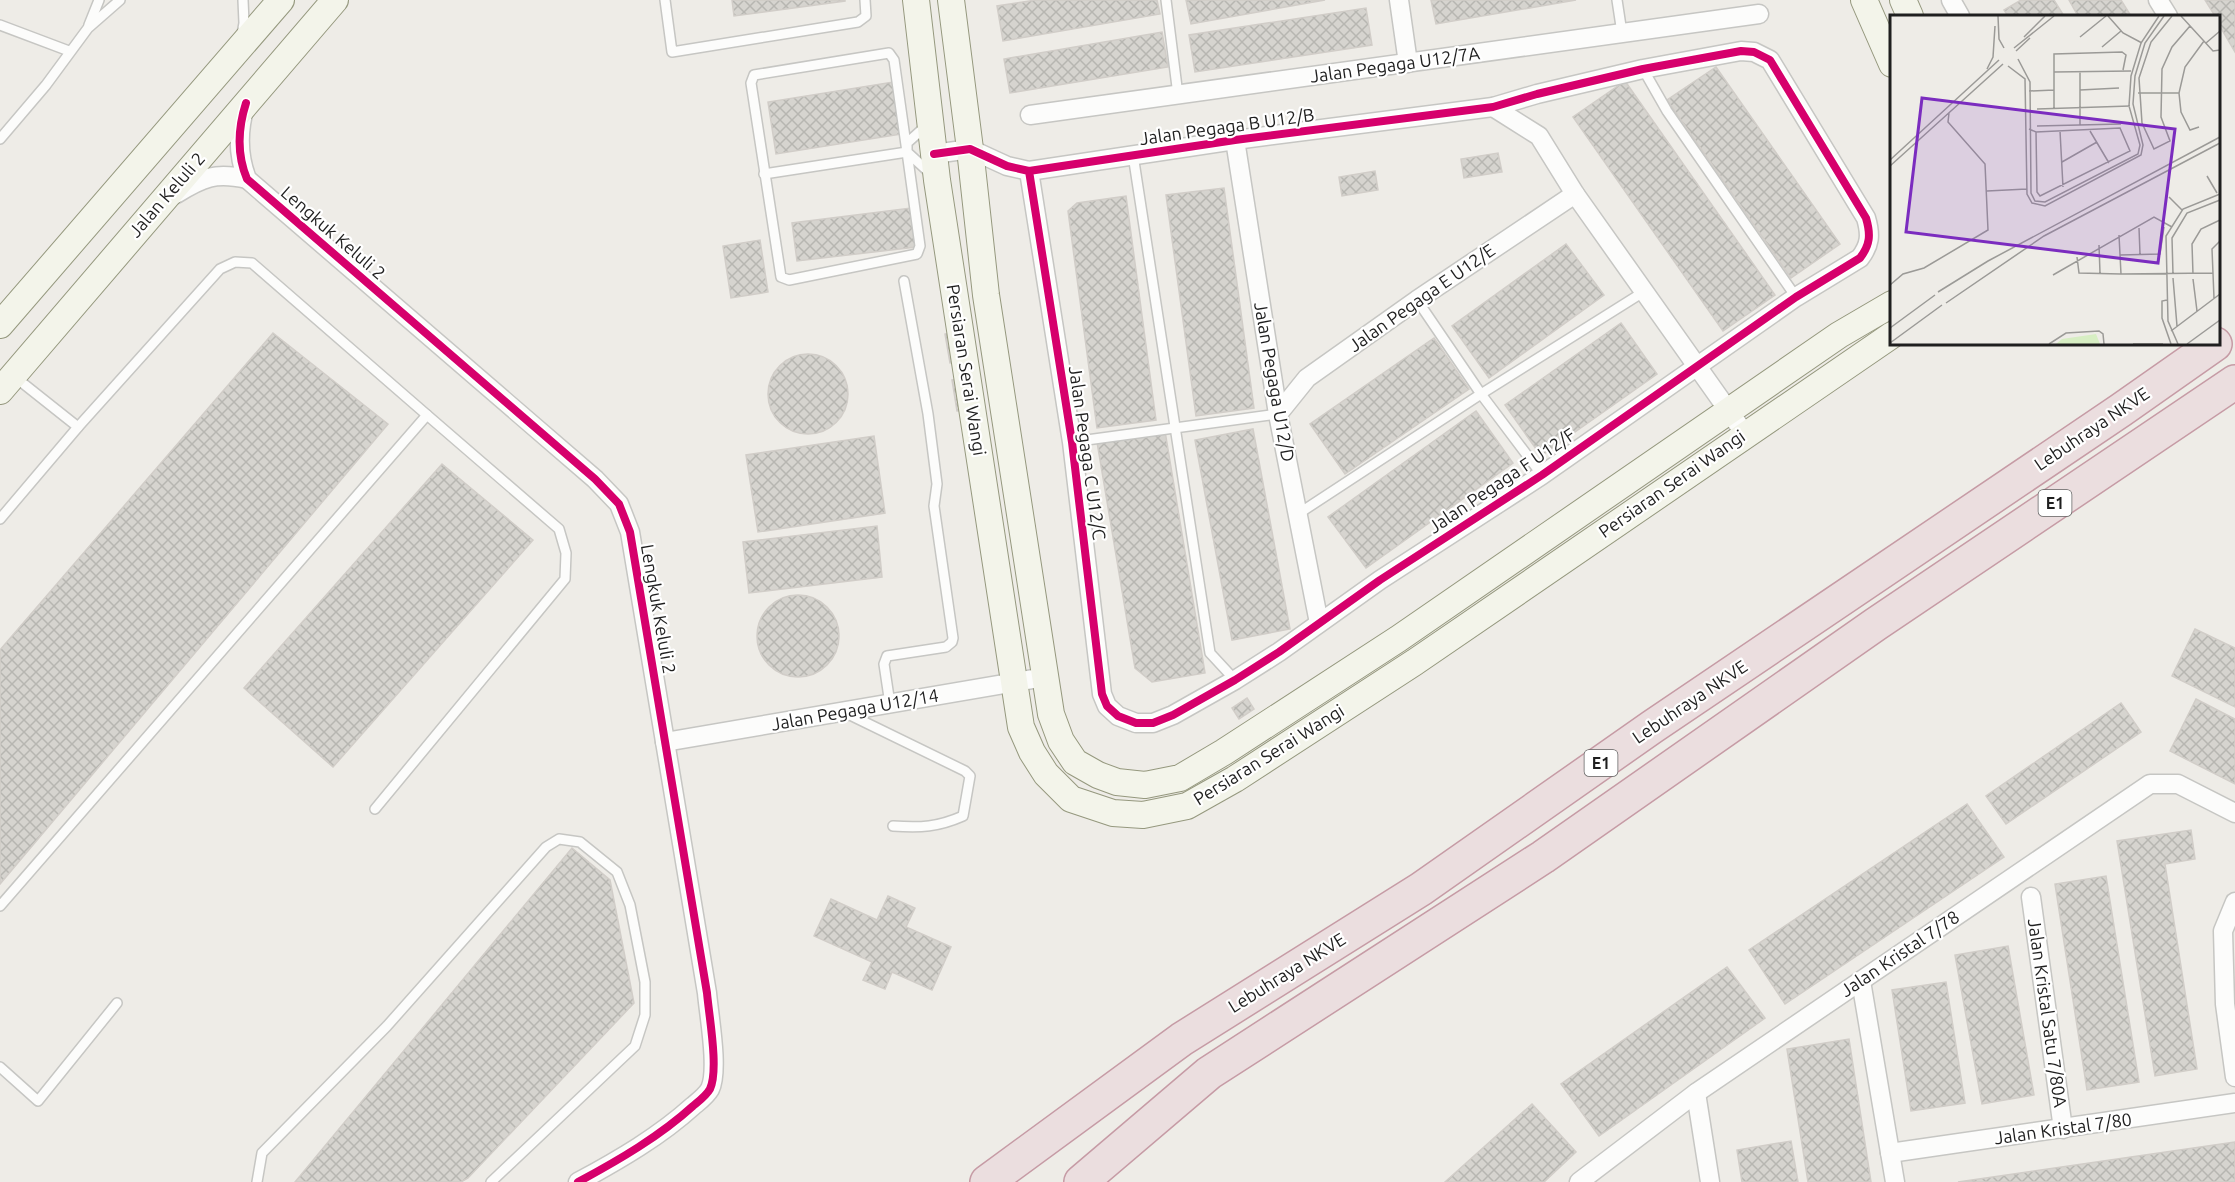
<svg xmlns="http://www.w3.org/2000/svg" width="2235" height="1182" viewBox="0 0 2235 1182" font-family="Ubuntu,sans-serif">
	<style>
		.building { fill: url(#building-cross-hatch); stroke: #d1cdc8; stroke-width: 1.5 }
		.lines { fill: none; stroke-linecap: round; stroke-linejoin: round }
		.lane-casing { stroke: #c6c6c3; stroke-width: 12 }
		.street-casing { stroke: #c6c6c3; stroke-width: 21 }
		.secondary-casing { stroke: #95987e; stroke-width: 28 }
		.highway-casing { stroke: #c69ba5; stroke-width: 36 }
		.lane { stroke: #fcfcfb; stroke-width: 9 }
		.street { stroke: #fcfcfb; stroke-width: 18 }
		.secondary { stroke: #f3f4ea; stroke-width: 26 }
		.highway { stroke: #ebdedf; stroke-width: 33 }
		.cycleway-casing { stroke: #fff; stroke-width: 11 }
		.cycleway { stroke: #d6006c; stroke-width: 8 }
		.labels { text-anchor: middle; stroke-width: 4.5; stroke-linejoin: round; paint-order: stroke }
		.shield { fill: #fff; stroke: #626262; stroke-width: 1.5 }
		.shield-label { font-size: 16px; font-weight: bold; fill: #1f1f1f }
		.street-label { font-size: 18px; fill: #1f1f1f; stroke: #fff }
		.inset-road { fill: none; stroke: #9b9a97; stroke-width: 1.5 }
		.view { fill: #7b2cbf; fill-opacity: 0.15; stroke: #7b2cbf; stroke-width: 3 }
		.inset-edge { fill: none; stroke: #1f1f1f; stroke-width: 3 }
	</style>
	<defs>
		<pattern id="building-cross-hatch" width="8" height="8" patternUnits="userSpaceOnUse" patternTransform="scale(1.5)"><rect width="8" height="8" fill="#d6d4cf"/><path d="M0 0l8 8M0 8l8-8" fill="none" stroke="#b7b6b1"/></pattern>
	</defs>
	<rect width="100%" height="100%" fill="#eeece7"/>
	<g class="building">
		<polygon points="732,0 845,0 845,1 734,16"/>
		<polygon points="1036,0 1157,0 1160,14 1003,41 997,6"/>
		<polygon points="1186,0 1325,0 1191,24"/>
		<polygon points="1431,0 1576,0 1436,24"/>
		<polygon points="2021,0 2054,0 2064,16 2008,16 2004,10"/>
		<polygon points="2069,0 2121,0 2131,16 2078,16"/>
		<polygon points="2205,0 2235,0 2235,52 2218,23 2218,16 2215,16"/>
		<polygon points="1366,8 1372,45 1195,72 1189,35"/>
		<polygon points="1162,32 1168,67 1010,93 1004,59"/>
		<polygon points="1716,67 1840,244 1791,278 1667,100"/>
		<polygon points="1625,81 1775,295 1723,331 1573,117"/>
		<polygon points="893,82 902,134 776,154 768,102"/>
		<polygon points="1498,153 1502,172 1464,178 1461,159"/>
		<polygon points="1375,171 1378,190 1342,196 1339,177"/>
		<polygon points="1224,188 1254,408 1196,416 1166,195"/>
		<polygon points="1126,196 1156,420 1097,428 1068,211 1077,203"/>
		<polygon points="911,208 916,247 797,261 792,223"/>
		<polygon points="760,240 768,292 731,298 723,246"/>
		<polygon points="1566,244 1604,295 1489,378 1452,326"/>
		<polygon points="1621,323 1657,374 1541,456 1505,405"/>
		<polygon points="955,332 960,362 950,363 945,334"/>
		<polygon points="273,333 388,424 0,884 0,650"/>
		<polygon points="1434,338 1469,389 1345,474 1310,424"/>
		<circle cx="808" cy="394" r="40"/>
		<polygon points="962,379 967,410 957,411 952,380"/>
		<polygon points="1476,411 1513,463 1366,568 1328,517"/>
		<polygon points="1253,429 1290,629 1232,640 1195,440"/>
		<polygon points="1165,431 1205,673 1152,682 1135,668 1097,442"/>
		<polygon points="874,436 885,513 758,532 746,455"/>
		<polygon points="442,464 533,540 333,767 244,688"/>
		<polygon points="877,526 882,577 749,593 743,542"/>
		<circle cx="798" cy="636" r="41"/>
		<polygon points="2195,629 2235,648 2235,707 2172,676"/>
		<polygon points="1247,698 1254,709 1239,719 1232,708"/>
		<polygon points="2196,699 2235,719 2235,784 2170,751"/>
		<polygon points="2121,703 2141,732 2006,824 1986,796"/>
		<polygon points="1967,804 2004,857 1785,1004 1749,950"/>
		<polygon points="2191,830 2195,859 2165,864 2197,1069 2155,1076 2117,841"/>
		<polygon points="572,848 610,880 634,1003 468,1178 461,1182 295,1182"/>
		<polygon points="2106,876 2139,1082 2087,1090 2055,884"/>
		<polygon points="888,896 915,908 906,927 951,947 932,990 892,972 885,989 863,980 872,962 814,936 831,899 877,920"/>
		<polygon points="2008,946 2034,1095 1982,1104 1955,955"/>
		<polygon points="1727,967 1765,1018 1599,1136 1561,1084"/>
		<polygon points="1946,982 1965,1103 1911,1111 1892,990"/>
		<polygon points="1849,1039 1871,1182 1808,1182 1787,1049"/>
		<polygon points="1532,1104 1576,1152 1544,1182 1445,1182"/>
		<polygon points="1791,1141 1798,1182 1742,1182 1737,1150"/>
		<polygon points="2235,1142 2235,1182 1958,1182"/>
	</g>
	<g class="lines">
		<defs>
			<g id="lane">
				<polyline points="665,0 672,52 858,22 866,16 865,0"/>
				<polyline points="1166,0 1178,95"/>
				<polyline points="1617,0 1622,33"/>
				<polyline points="0,25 69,51"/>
				<polyline points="89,25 99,0"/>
				<polyline points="242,34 244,23 243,0"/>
				<polyline points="1643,69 1667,111 1796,297"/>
				<polyline points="927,125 907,143 907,152 920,246 917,254 789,280 781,277 751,83 754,75 889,53 894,60 907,152 931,174"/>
				<polyline points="0,139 46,85 88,28 120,0"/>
				<polyline points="1133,155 1210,653 1235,680"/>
				<polyline points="764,174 907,152"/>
				<polyline points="1417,300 1481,394 1542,475"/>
				<polyline points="15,377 78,427"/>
				<polyline points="1072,442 1278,414"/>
				<polyline points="1298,514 1481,394 1645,291"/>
				<polyline points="0,519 78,427 220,269 235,262 252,263 427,415"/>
				<polyline points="890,704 884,664 887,656 946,647 952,642 953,638 934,506 937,484 928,414 904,281"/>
				<path d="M846 713 965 771 970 776 963 816C938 827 921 828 893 826"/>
				<polyline points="0,906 427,415 559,529 566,553 565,579 375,809"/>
				<polyline points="0,1067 38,1101 117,1003"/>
				<polyline points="257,1182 262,1153 387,1026 546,847 559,839 580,842 617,872 630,905 645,982 645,1015 635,1046 491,1182"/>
			</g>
			<g id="street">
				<polyline points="1399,0 1408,63"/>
				<polyline points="1951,0 1960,16"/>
				<polyline points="2158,0 2168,16"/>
				<path d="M245 106C238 130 238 156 247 179L595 479 619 504 630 532 707 993C709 1016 719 1070 710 1089 706 1096 699 1101 693 1106 660 1136 619 1160 578 1182"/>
				<polyline points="1493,107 1539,136 1575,194 1745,434"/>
				<polyline points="1030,115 1759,14"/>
				<polyline points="1235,140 1278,414 1319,623"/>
				<path d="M934 154 970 149 1007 166 1029 171 1235 140 1493 107 1537 94 1643 69 1741 51 1754 52 1770 60 1866 218C1871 235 1870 245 1860 258L1796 297 1542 475 1380 580 1279 652 1235 680 1173 715 1153 723H1136L1118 716 1107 706 1102 694 1072 442 1029 171"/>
				<path d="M176 194C203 177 216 172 247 179"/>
				<polyline points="1278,414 1307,378 1417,300 1575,194"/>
				<polyline points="665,742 1045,677"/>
				<polyline points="2031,897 2063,1129"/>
				<polyline points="2235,902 2223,931 2225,1004 2235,1077"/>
				<polyline points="1861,981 1895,1182"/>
				<polyline points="1696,1093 1710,1182"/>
				<polyline points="1890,1153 2235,1103"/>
				<polyline points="1579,1182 1696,1093 2150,784 2178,784 2235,813"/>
			</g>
			<g id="secondary">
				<polyline points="916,0 937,180 1021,727 1032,752 1046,774 1071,799 1113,813 1143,815 1187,806 1235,779 1415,662 1892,335"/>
				<polyline points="951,0 970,149 986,295 1051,714 1061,741 1075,762 1098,775 1117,782 1145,785 1180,778 1224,752 1398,639 1839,335 1892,304"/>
				<polyline points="1864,0 1892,64"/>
				<polyline points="1903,0 1910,16"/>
				<polyline points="0,325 281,0"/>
				<polyline points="0,391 335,0"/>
			</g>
			<g id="highway">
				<polyline points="987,1182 1182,1039 1421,889 1652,727 2121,410 2215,344"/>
				<polyline points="1081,1182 1209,1073 1543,857 1876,624 2235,382"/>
			</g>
		</defs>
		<use href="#lane" class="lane-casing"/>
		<use href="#street" class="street-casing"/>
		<use href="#secondary" class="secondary-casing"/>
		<use href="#highway" class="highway-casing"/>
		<use href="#lane" class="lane"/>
		<use href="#street" class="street"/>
		<use href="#secondary" class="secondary"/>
		<use href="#highway" class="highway"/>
		<defs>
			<g id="cycleway">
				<path d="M246 103C238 128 237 155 247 179L595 479 619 504 630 532 707 993C709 1016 719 1070 710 1089 706 1096 699 1101 693 1106 660 1136 619 1160 578 1182"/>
				<path d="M934 154 970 149 1007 166 1029 171 1235 140 1493 107 1537 94 1643 69 1741 51 1754 52 1770 60 1866 218C1871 235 1870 245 1860 258L1796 297 1542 475 1380 580 1279 652 1235 680 1173 715 1153 723H1136L1118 716 1107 706 1102 694 1072 442 1029 171"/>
			</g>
		</defs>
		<use href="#cycleway" class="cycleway-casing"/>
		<use href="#cycleway" class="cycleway"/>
	</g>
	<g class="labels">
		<g class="shield">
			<rect x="2038.5" y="490" width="33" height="26" rx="4.5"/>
			<rect x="1584.5" y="750" width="33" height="26" rx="4.5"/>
		</g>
		<g class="shield-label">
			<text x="2055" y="509">E1</text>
			<text x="1601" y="769">E1</text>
		</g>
		<g class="street-label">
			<text transform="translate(1395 65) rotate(-8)" y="6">Jalan Pegaga U12/7A</text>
			<text transform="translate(1227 127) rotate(-8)" y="6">Jalan Pegaga B U12/B</text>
			<text transform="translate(167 195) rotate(-49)" y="6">Jalan Keluli 2</text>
			<text transform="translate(333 233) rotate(41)" y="6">Lengkuk Keluli 2</text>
			<text transform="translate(1422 298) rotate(-35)" y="6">Jalan Pegaga E U12/E</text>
			<text transform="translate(966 370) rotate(81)" y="6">Persiaran Serai Wangi</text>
			<text transform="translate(1274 382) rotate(80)" y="6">Jalan Pegaga U12/D</text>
			<text transform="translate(2092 429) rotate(-34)" y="6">Lebuhraya NKVE</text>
			<text transform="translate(1087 453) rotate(82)" y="6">Jalan Pegaga C U12/C</text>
			<text transform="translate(1502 481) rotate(-34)" y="6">Jalan Pegaga F U12/F</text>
			<text transform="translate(1672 484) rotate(-35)" y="6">Persiaran Serai Wangi</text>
			<text transform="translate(658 609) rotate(80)" y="6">Lengkuk Keluli 2</text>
			<text transform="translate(1690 702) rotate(-34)" y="6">Lebuhraya NKVE</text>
			<text transform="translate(855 710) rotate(-10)" y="6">Jalan Pegaga U12/14</text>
			<text transform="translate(1269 755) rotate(-32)" y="6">Persiaran Serai Wangi</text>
			<text transform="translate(1900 954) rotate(-34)" y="6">Jalan Kristal 7/78</text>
			<text transform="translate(1287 973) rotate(-32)" y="6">Lebuhraya NKVE</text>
			<text transform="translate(2047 1013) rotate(82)" y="6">Jalan Kristal Satu 7/80A</text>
			<text transform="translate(2063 1129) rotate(-8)" y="6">Jalan Kristal 7/80</text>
		</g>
	</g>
	<g transform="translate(1890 15)">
		<rect width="330" height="330" fill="#eeece7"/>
		<path d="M206 319 210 329H166L172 324Z" fill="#d7eec3"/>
		<path class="inset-road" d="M108 1 109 24 114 33M218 1 233 18 252 28M282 1 261 27 249 63 252 108 264 134 280 126 271 102 272 54 282 32 300 11M291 1 323 36 330 35M134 22 155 1M190 22 216 1M316 28 330 16M212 32 231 16M124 33 164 1M126 36 140 23M128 44 140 67 141 178 145 186 155 187 248 139 250 130 239 91 241 61 251 28 269 1M118 51 135 64 137 179 142 188 155 191 251 140 253 130 243 89 245 61 255 28 274 1M97 54 103 42 105 11M164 57 241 56M190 57V110M190 75 229 73M139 76 164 75M248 78H289M164 93V39L232 37 236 40 233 55M147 94 240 91M147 111 231 109M309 112 300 115 291 97 289 78 295 52 314 26M139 114 146 117 230 113 240 136 150 181 147 177 146 117M170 116 173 172M200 116 219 148M0 145 109 45M172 147 207 127M0 151 113 49M317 161 327 178M97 176 137 174M279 182 292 195M249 213 250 239M229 220 231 259 323 258M209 230 210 258M230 240 270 239 274 212M187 242 189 258 231 259M283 259 282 223 297 198 330 185M303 259 302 229 311 214 330 205M163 260 264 202 282 212M283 263 287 311M303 264 307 296M0 270 13 259 34 253 98 215 95 149 58 107 59 98M48 277 98 246 330 122M324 283 322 234 330 226M277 285 272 286V303L281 329M56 288 154 221 330 128M0 313 45 280M281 316 330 279M0 328 52 290M159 329 176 318 209 316 213 319 214 329M243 329H273M288 329 278 306 276 221 293 194 330 179M297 329 330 305"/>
		<path class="view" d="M32 83 285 114 268 248 16 217Z"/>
		<rect width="330" height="330" class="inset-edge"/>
	</g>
</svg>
